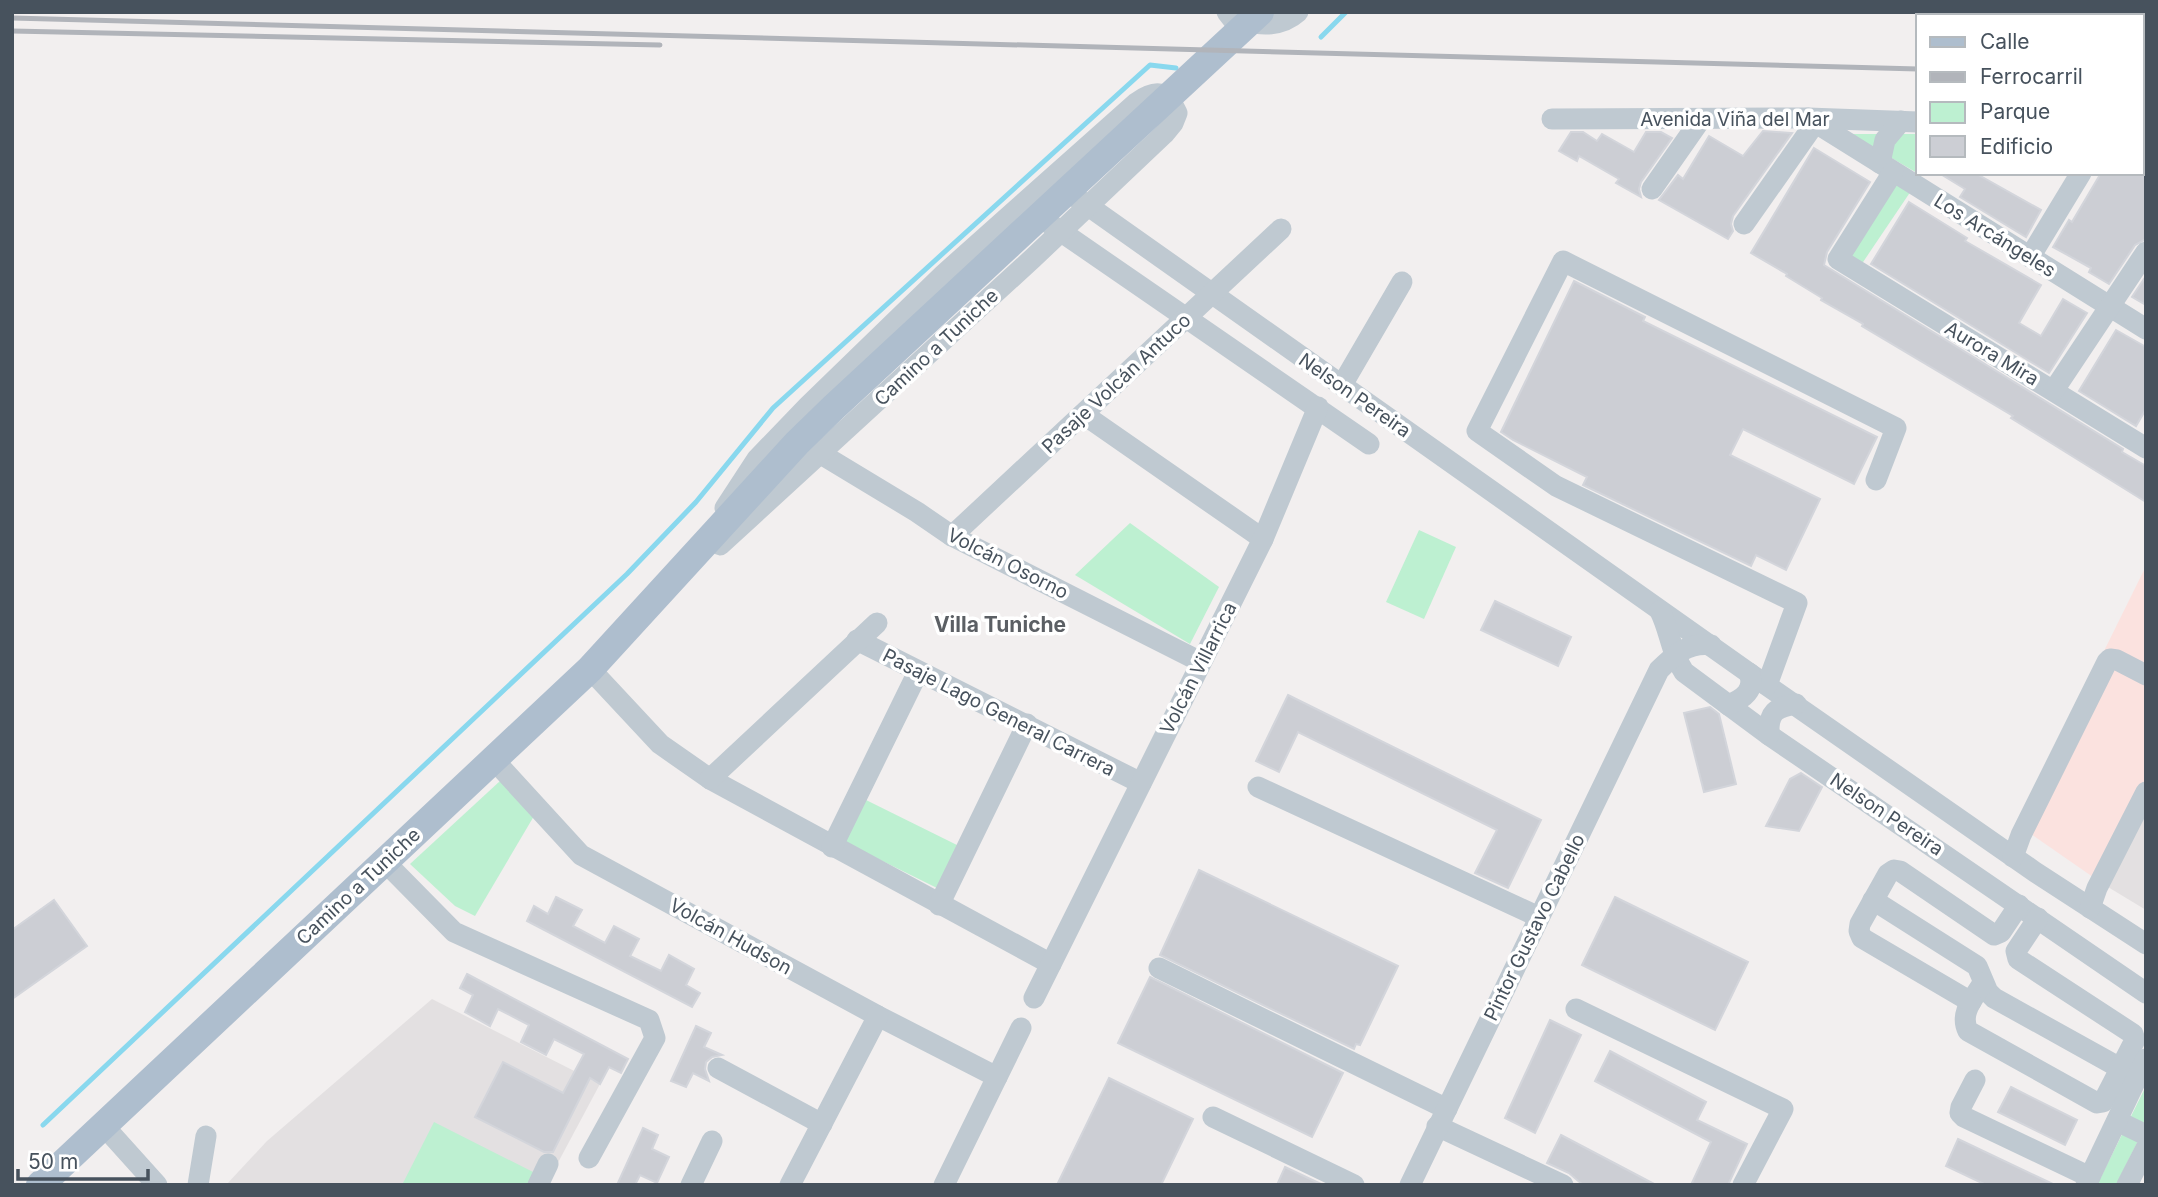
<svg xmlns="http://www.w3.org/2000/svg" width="2158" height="1197" viewBox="0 0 2158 1197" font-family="Inter,sans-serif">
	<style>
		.education { fill: #e3e0e1 }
		.medical { fill: #fbe2df }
		.green { fill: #bdf0d1 }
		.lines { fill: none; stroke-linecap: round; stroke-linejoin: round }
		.stream { stroke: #89d8ee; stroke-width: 5 }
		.building { fill: #ccced4; stroke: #d3d5db; stroke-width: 2 }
		.minor { stroke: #bfc9d1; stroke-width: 21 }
		.major { stroke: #aebece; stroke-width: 28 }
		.rail { stroke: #b1b4ba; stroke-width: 5 }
		.labels { text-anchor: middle; stroke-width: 7; stroke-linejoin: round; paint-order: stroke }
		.street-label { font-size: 19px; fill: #47525d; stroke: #fff }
		.neighbourhood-label { font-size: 21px; font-weight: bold; fill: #5b5f64; stroke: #fff }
	</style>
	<rect width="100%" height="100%" fill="#f2efef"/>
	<g class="education">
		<polygon points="2146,797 2146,910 2103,884"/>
		<polygon points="432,999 600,1084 546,1185 226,1185 267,1141"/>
	</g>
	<polygon class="medical" points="2146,566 2146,797 2103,884 2018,825"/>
	<g class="green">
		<polygon points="1851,134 1918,134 1918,171 1917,173"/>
		<polygon points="1893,172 1915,185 1857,271 1838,259"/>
		<polygon points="1130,523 1219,587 1190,644 1075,575"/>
		<polygon points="1419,530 1456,547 1424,619 1386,602"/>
		<polygon points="500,781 534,816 475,916 455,906 410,864"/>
		<polygon points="864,799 959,846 937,888 844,842"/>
		<polygon points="2146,1086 2146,1125 2116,1185 2097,1185"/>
		<polygon points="434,1122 535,1173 529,1185 402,1185"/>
	</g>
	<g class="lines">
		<g class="stream">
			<polyline points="1321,37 1346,12"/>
			<polyline points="43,1125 627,574 696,502 773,408 1150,65 1176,68"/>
		</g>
	</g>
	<g class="building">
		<polygon points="1763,131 1792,133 1733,216 1731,224 1733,231 1728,239 1659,200 1678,175 1683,179 1709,136 1743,156"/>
		<polygon points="1571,132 1583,132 1597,141 1602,134 1634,152 1646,132 1661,132 1672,138 1641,182 1639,189 1641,197 1616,183 1619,179 1579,156 1577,161 1559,151"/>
		<polygon points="1814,148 1870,182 1827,252 1824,265 2123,449 2122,452 2146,466 2146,502 2011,418 2013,416 1862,326 1863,324 1821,300 1822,298 1786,276 1787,274 1751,253"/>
		<polygon points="1939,173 1975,173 2041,210 2026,237 1960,197 1965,189"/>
		<polygon points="2101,173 2146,173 2146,239 2135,245 2109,284 2089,272 2091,268 2053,247 2069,220 2072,222"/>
		<polygon points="1909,202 1967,238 1965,241 2041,285 2019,323 2041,336 2063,299 2087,313 2049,373 1871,264"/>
		<polygon points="2146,276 2146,305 2132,297"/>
		<polygon points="1574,281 1645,317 1643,321 1877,437 1854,484 1743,429 1730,455 1820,499 1786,570 1756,555 1751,566 1583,485 1587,477 1513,440 1501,432"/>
		<polygon points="2116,330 2146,347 2146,409 2136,426 2079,391"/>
		<polygon points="1495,601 1571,637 1558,666 1481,630"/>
		<polygon points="1288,695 1541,820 1508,888 1475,873 1497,830 1298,732 1279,772 1256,761"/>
		<polygon points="1710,707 1719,714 1736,784 1704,792 1684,713"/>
		<polygon points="1801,773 1822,787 1799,831 1766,826 1790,779"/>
		<polygon points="1199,870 1398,966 1360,1045 1356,1044 1354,1049 1160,955"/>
		<polygon points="556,897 582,910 573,926 605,943 614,926 639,939 630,956 661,971 669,955 694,969 686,985 700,993 692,1007 527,921 534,906 548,914"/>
		<polygon points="1615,897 1748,962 1715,1030 1582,965"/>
		<polygon points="54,900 87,946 12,999 12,930"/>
		<polygon points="467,974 628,1059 621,1073 609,1067 600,1084 590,1078 553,1152 544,1152 475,1117 503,1062 563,1093 584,1054 554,1039 546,1055 521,1042 529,1025 498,1009 490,1026 465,1012 473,995 460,988"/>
		<polygon points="1150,977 1343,1073 1312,1137 1118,1043"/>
		<polygon points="1550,1020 1581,1035 1535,1133 1505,1118"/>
		<polygon points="696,1026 711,1033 704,1047 722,1055 712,1057 706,1062 705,1069 709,1081 693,1073 686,1087 671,1081"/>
		<polygon points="1610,1051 1706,1102 1697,1120 1747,1144 1728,1185 1691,1185 1711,1142 1595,1081"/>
		<polygon points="1109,1078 1193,1119 1161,1185 1057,1185"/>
		<polygon points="2011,1087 2077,1120 2065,1145 1998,1112"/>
		<polygon points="643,1128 658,1135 652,1149 669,1157 657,1183 640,1175 635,1185 617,1185"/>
		<polygon points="1561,1135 1656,1185 1583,1185 1569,1173 1547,1163"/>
		<polygon points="1958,1139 2055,1185 1986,1185 1946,1166"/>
		<polygon points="1285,1167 1323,1185 1277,1185"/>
	</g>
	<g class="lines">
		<g class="minor">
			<path d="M1227 12 1234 21C1258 24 1279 29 1298 12"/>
			<polyline points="1808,118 2146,329"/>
			<polyline points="1552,119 1808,118 1918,122"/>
			<polyline points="2142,133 2146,133"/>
			<polyline points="1880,163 1885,140 1901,121"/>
			<polyline points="1893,172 1838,259 2146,448"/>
			<polyline points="1652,189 1701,119"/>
			<polyline points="1077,198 1749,673 2035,872 2146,944"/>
			<polyline points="1050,224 1369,444"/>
			<polyline points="1744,224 1815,123"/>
			<polyline points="2030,257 2081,173"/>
			<polyline points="1342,385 1402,282"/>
			<polyline points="2054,390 2146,252"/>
			<polyline points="1083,414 1263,539"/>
			<polyline points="821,454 917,512 952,536 1201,662"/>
			<polyline points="952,536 1281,229"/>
			<path d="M720 545 1032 259 1164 134 1173 123 1177 113C1166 90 1156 89 1136 103L944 274 808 406 757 459 725 508"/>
			<path d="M1660 611C1670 631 1671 653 1684 672L1769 735 2146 993"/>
			<polyline points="857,640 1141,783"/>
			<polyline points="590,669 660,744 710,779 1051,964"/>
			<polyline points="1767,685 1797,603 1556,486 1477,431 1563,261 1896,428 1876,480"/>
			<path d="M1728 705C1743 699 1756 690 1749 673"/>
			<path d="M1769 735C1768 712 1776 707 1796 704"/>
			<polyline points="493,759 581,855 878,1016 997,1077"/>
			<polyline points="710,779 877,623"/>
			<polyline points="1258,787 1539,917"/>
			<polyline points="832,847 918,672"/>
			<polyline points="2013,857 2021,835 2107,662 2110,659 2117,660 2146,675"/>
			<polyline points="384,861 454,932 649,1020 655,1038 589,1158"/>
			<polyline points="1873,900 1977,966 1988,992 1994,998 2120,1068"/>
			<polyline points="939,905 1027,724"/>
			<polyline points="2090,908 2097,888 2146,792"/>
			<polyline points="1159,968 1447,1109"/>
			<path d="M1983 983C1974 998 1959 1013 1968 1031L2097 1103 2103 1102 2135 1040 2133 1034 2018 959 2016 951 2038 918"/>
			<polyline points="1034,998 1263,539 1318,407"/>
			<polyline points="1971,1002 1862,938 1859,931 1860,924 1888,874 1894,870 1900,871 1994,935 2001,932 2019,905"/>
			<polyline points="1576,1009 1783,1109 1743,1185"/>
			<polyline points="718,1068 822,1124"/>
			<polyline points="1975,1080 1961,1107 1960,1113 1964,1117 2090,1177"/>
			<polyline points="1213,1117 1354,1185"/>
			<polyline points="2117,1121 2146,1135"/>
			<polyline points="103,1125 157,1185"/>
			<polyline points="1437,1126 1563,1185"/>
			<polyline points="198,1185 206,1136"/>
			<polyline points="538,1185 548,1164"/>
			<polyline points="691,1185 712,1141"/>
			<polyline points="790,1185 878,1016"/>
			<polyline points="944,1185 1021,1028"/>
			<path d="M1410 1185 1659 670C1674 655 1688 642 1711 645"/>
			<polyline points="2086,1185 2146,1059"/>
			<polyline points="2127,1185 2146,1148"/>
		</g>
		<polyline class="major" points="40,1185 590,669 797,443 833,408 1260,12"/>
		<g class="rail">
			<polyline points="12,18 1918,69"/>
			<polyline points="12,31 660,45"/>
			<polyline points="2142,83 2146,83"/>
		</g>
	</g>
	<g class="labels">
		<g class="street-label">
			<text x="1735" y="126">Avenida Viña del Mar</text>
			<text transform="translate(1995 235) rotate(32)" y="7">Los Arcángeles</text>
			<text transform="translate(936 347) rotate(-43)" y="7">Camino a Tuniche</text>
			<text transform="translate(1992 353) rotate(31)" y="7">Aurora Mira</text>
			<text transform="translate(1116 383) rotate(-43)" y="7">Pasaje Volcán Antuco</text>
			<text transform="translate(1355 395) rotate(35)" y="7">Nelson Pereira</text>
			<text transform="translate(1008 563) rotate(27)" y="7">Volcán Osorno</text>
			<text transform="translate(1198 668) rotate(-63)" y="7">Volcán Villarrica</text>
			<text transform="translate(999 712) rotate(27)" y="7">Pasaje Lago General Carrera</text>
			<text transform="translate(1887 814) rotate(34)" y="7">Nelson Pereira</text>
			<text transform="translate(358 886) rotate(-43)" y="7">Camino a Tuniche</text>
			<text transform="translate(1534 927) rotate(-64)" y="7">Pintor Gustavo Cabello</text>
			<text transform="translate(731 936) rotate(29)" y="7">Volcán Hudson</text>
		</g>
		<g class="neighbourhood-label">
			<text x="1000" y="632">Villa Tuniche</text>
		</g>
	</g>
	<rect width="2158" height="1197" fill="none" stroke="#47525d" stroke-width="28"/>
	<rect x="1916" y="14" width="228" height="161" fill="#ffffff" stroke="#b5babe" stroke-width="2"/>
	<rect x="1930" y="37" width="35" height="10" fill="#aebece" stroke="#b5babe" stroke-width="2"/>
	<text x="1980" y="49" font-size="21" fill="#47525d">Calle</text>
	<rect x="1930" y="72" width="35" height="10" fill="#b1b4ba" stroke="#b5babe" stroke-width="2"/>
	<text x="1980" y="84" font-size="21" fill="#47525d">Ferrocarril</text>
	<rect x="1930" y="102" width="35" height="21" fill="#bdf0d1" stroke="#b5babe" stroke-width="2"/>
	<text x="1980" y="119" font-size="21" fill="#47525d">Parque</text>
	<rect x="1930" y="136" width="35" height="21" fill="#ccced4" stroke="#b5babe" stroke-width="2"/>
	<text x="1980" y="154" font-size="21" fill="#47525d">Edificio</text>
	<path d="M18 1169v10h130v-10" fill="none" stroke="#47525d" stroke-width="3.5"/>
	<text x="28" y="1169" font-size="21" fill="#47525d" stroke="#ffffff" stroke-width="5" paint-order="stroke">50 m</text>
</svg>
